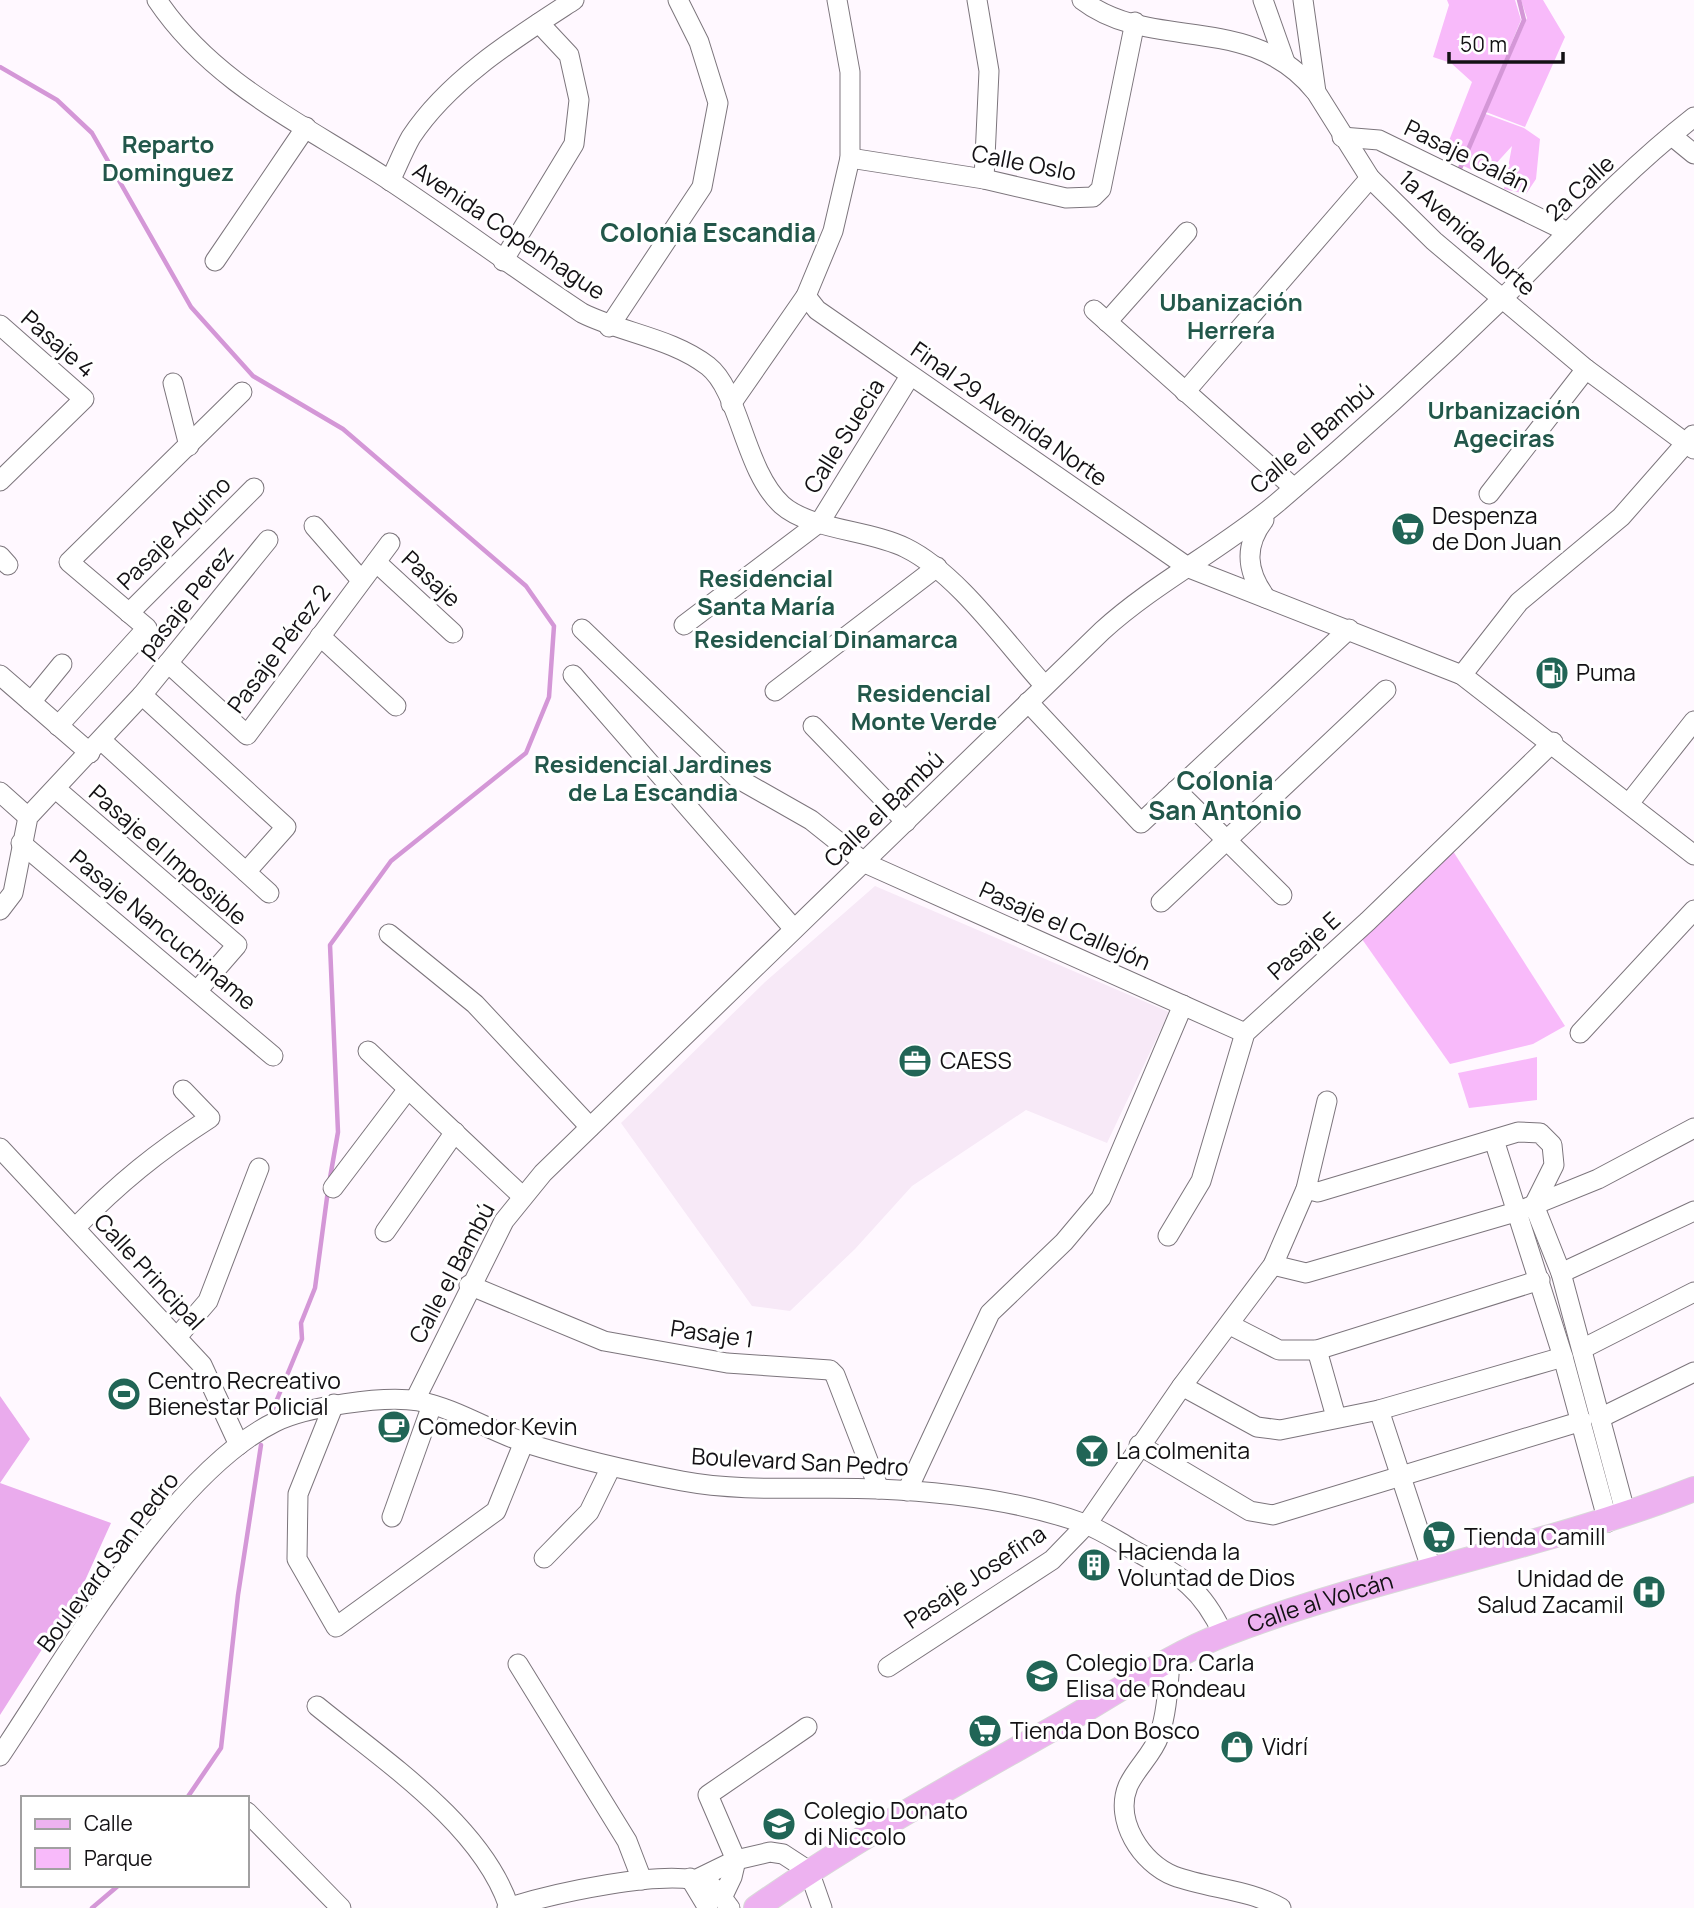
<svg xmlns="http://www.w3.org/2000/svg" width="1694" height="1908" viewBox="0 0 1694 1908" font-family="Manrope,sans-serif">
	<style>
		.built { fill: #f7e9f7 }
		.green { fill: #f8bafa }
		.forest { fill: #eaabed }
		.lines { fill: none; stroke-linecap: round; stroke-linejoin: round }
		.stream { stroke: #d497d7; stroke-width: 4.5 }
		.minor-casing { stroke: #7c757c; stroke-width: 21 }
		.major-casing { stroke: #d9d9d9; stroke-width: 26 }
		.minor { stroke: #fff; stroke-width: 19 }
		.major { stroke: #edb2f0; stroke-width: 24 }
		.labels { text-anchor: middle; stroke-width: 6; stroke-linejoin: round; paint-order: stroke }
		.street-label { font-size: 23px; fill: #131114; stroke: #fff }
		.poi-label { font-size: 23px; fill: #131114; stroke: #fff; text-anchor: start }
		.neighbourhood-label { font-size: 24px; font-weight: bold; fill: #22574a; stroke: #fff }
		.quarter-label { font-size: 26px; font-weight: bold; fill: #22574a; stroke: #fff }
	</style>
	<rect width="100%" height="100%" fill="#fff8ff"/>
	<polygon class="built" points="875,886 1169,1012 1107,1143 1026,1110 912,1186 855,1249 790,1311 752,1306 621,1123 765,982"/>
	<g class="green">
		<polygon points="1447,0 1515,0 1521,20 1483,113 1524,128 1540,139 1536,179 1526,194 1504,189 1512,146 1492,168 1472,170 1443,156 1472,82 1451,63 1433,57 1449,5"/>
		<polygon points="1521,0 1543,0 1565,37 1525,127 1486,112 1527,18"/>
		<polygon points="1451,848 1565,1026 1533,1044 1450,1064 1357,932"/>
		<polygon points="1537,1057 1537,1100 1469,1108 1458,1073"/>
	</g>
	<polygon class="forest" points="0,1396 30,1439 0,1483 111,1523 83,1585 0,1715"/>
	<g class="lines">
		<g class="stream">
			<polyline points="0,67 57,100 92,133 191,307 253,376 343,429 526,586 554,626 549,697 526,753 391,861 330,945 338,1132 330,1178"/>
			<polyline points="1458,173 1524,20 1519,0"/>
			<polyline points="271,1414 302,1339 301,1323 315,1288 328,1190"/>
			<polyline points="187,1798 221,1748 238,1595 261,1445"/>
			<polyline points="92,1908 119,1885"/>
		</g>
		<defs>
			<g id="minor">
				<path d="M157 0C214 85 306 125 389 180 454 223 517 270 582 313 622 333 672 338 708 366 740 391 744 470 782 505 810 530 871 530 906 548 957 573 1006 643 1044 685"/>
				<polyline points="977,0 989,71 984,179"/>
				<path d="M1082 0C1151 53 1251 11 1315 91"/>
				<polyline points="1263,0 1285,62"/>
				<polyline points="1303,0 1316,92 1370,178 1434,241 1586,369 1694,449"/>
				<polyline points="1672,136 1694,154"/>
				<polyline points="1342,137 1379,140 1568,232"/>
				<polyline points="850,158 984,179 1066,198 1093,197 1101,189 1135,22"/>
				<path d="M390 181C397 167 403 151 411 137 449 79 517 37 574 0"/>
				<polyline points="215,261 306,127"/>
				<polyline points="503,261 574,144 579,100 569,55 539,23"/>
				<polyline points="806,296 817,310 1189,568 1462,675 1694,855"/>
				<polyline points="1094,310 1294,488"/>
				<polyline points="1107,322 1187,232"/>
				<polyline points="0,325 84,399 0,481"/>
				<polyline points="609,327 702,187 718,103 699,42 678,0"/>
				<polyline points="173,383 189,446"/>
				<polyline points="1185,392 1370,178"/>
				<polyline points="731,404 806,296 833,231 850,158 850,72 837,0"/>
				<polyline points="1489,494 1586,369"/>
				<path d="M1264 520C1244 546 1246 571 1266 598"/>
				<polyline points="314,526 361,580"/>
				<polyline points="0,556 8,565"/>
				<polyline points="376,562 453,633"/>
				<polyline points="129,613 254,488"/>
				<polyline points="684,625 820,522 910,376"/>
				<polyline points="582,629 737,778 811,820 865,863 1245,1033"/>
				<polyline points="320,636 396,706"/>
				<polyline points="168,663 247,735 390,543"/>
				<polyline points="0,675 90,753"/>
				<polyline points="573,675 794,929"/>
				<polyline points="1462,675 1519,602 1621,517 1693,435"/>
				<polyline points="775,691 937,567"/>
				<polyline points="142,695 286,827 246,872"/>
				<polyline points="31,702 62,664"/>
				<polyline points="1028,702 1141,823 1349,629"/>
				<polyline points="58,726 147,628 69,562 242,392"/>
				<polyline points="813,726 906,822"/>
				<polyline points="101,740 269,893"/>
				<polyline points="56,789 237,945 197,991"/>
				<polyline points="1176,790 1282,895"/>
				<polyline points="0,792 28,817"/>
				<polyline points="1630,802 1694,721"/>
				<polyline points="21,843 273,1056"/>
				<polyline points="1161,902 1386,690"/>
				<polyline points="0,910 13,893 28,817 142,695 268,540"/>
				<polyline points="389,934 475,1004 590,1127"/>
				<polyline points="1580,1033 1694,910"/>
				<polyline points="368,1051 522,1196"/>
				<polyline points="1494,1140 1563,1357 1608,1522"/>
				<polyline points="0,1148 202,1365 239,1445"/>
				<polyline points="333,1188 408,1089"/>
				<polyline points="1306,1189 1318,1192 1518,1132 1540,1133 1552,1145 1554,1165 1534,1205 1561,1273 1626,1515"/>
				<path d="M75 1228C119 1183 157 1152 210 1118L183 1090"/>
				<polyline points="385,1232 455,1132"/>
				<polyline points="1168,1236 1201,1181 1245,1033 1368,921 1553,742"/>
				<polyline points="1273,1265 1306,1273 1519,1211 1598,1179 1694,1128"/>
				<polyline points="1561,1273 1694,1211"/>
				<polyline points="469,1285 604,1341 727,1363 830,1370 835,1375 879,1489"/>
				<polyline points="1230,1325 1279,1350 1317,1350 1540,1280"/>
				<polyline points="177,1337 208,1301 259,1168"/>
				<polyline points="1582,1349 1694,1292"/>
				<polyline points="1317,1350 1336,1417"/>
				<polyline points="1182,1386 1257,1427 1280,1430 1379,1410 1563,1357"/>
				<path d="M415 1400 504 1221 543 1173 1102 631C1156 582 1221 550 1277 503 1355 437 1432 367 1505 296 1566 235 1626 170 1694 117"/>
				<polyline points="334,1404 298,1494 297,1559 336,1627 496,1511 524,1442"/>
				<polyline points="1379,1410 1432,1571"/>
				<polyline points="1600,1418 1694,1372"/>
				<polyline points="1139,1445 1250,1511 1273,1515 1582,1421"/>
				<polyline points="907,1491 990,1313 1064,1242 1101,1198 1183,1005"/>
				<polyline points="392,1517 432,1405"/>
				<polyline points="544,1558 589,1512 611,1467"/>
				<path d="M1170 1662C1168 1686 1167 1713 1159 1736 1153 1754 1136 1768 1128 1786 1114 1820 1141 1863 1174 1876 1209 1889 1249 1889 1281 1908"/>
				<polyline points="518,1664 627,1841 642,1880"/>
				<polyline points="888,1667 1052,1560 1087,1524 1182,1386 1273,1265 1306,1189 1327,1101"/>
				<path d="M317 1706C383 1760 482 1825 509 1907"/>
				<path d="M0 1756C65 1659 171 1473 275 1422 305 1407 384 1395 418 1401 455 1408 490 1431 526 1443 577 1459 629 1471 682 1481 746 1493 813 1486 878 1489 947 1492 1020 1500 1085 1524 1101 1530 1116 1540 1130 1548 1176 1574 1200 1584 1223 1634"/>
				<polyline points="247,1812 341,1908"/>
				<polyline points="690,1878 708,1908"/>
				<polyline points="695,1880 736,1860 770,1852 783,1854 809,1871 822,1908"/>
				<polyline points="722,1898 732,1877 736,1860 708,1795 807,1727"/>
				<path d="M507 1908C548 1895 670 1866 709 1884 717 1888 724 1901 730 1908"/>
			</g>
			<g id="major">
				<path id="s1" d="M756 1908C854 1839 959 1782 1063 1723 1116 1693 1169 1655 1225 1634 1378 1575 1541 1549 1694 1489"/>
			</g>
		</defs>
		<use href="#minor" class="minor-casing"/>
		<use href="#major" class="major-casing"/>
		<use href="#minor" class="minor"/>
		<use href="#major" class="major"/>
	</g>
	<defs>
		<symbol id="supermarket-disc" viewBox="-11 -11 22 22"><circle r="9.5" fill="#216556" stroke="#fff"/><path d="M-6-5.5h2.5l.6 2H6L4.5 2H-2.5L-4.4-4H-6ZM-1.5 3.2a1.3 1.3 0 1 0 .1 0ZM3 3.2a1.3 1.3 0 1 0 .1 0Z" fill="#fff"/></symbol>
		<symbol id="fuel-disc" viewBox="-11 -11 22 22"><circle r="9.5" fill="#216556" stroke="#fff"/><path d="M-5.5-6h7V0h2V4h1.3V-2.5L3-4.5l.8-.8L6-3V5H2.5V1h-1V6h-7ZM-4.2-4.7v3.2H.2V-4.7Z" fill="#fff"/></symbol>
		<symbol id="office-disc" viewBox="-11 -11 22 22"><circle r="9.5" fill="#216556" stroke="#fff"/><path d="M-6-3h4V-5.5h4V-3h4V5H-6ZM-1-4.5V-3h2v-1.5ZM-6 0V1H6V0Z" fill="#fff"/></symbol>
		<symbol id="stadium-disc" viewBox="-11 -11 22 22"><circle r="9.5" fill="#216556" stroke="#fff"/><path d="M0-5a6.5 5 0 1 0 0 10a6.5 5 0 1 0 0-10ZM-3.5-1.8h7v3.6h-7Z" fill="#fff"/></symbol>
		<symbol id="cafe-disc" viewBox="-11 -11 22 22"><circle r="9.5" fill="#216556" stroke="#fff"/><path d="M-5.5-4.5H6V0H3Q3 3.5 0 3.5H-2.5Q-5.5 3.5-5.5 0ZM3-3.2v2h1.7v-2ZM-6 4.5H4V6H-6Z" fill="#fff"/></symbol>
		<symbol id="bar-disc" viewBox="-11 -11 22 22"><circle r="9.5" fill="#216556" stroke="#fff"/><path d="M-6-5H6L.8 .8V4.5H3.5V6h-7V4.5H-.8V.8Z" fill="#fff"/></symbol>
		<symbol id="building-disc" viewBox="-11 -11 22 22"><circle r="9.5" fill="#216556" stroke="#fff"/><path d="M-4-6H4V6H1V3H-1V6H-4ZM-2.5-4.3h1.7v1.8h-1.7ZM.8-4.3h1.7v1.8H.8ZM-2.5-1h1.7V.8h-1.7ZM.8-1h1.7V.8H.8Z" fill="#fff"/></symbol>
		<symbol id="hospital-disc" viewBox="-11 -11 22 22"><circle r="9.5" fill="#216556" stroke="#fff"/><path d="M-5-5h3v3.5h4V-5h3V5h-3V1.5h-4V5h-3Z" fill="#fff"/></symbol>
		<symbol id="school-disc" viewBox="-11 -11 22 22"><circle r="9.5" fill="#216556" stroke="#fff"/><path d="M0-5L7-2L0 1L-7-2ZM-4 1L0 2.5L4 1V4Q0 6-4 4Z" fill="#fff"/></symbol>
		<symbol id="shop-disc" viewBox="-11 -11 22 22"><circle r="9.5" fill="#216556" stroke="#fff"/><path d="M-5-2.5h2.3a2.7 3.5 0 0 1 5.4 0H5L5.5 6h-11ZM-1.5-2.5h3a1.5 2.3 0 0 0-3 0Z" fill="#fff"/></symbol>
	</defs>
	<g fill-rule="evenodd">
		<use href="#supermarket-disc" x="1389" y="510" width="38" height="38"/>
		<use href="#fuel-disc" x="1533" y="654" width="38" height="38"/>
		<use href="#office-disc" x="896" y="1042" width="38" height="38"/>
		<use href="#stadium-disc" x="105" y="1375" width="38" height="38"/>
		<use href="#cafe-disc" x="375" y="1408" width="38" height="38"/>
		<use href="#bar-disc" x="1073" y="1432" width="38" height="38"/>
		<use href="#supermarket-disc" x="1420" y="1518" width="38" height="38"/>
		<use href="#building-disc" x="1075" y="1546" width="38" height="38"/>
		<use href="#hospital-disc" x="1630" y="1573" width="38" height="38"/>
		<use href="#school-disc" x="1023" y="1657" width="38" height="38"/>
		<use href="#supermarket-disc" x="966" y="1712" width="38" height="38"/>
		<use href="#shop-disc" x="1218" y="1728" width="38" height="38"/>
		<use href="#school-disc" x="760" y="1805" width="38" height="38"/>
	</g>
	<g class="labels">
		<g class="street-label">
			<text transform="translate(1467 156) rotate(26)" y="8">Pasaje Galán</text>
			<text transform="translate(1024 163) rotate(11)" y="8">Calle Oslo</text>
			<text transform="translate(1580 188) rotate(-43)" y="8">2a Calle</text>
			<text transform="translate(509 231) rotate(34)" y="8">Avenida Copenhague</text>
			<text transform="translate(1467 233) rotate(42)" y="8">1a Avenida Norte</text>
			<text transform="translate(58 344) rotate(41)" y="8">Pasaje 4</text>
			<text transform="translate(1009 414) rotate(35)" y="8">Final 29 Avenida Norte</text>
			<text transform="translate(844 436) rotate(-58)" y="8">Calle Suecia</text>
			<text transform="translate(1312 438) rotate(-41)" y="8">Calle el Bambú</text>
			<text transform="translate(174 533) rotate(-45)" y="8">Pasaje Aquino</text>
			<text transform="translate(431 579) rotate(43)" y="8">Pasaje</text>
			<text transform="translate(186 602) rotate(-51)" y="8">pasaje Perez</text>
			<text transform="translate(279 649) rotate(-53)" y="8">Pasaje Pérez 2</text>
			<text transform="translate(884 809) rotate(-44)" y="8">Calle el Bambú</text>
			<text transform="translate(168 855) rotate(41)" y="8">Pasaje el Imposible</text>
			<text transform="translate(1065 926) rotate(24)" y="8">Pasaje el Callejón</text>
			<text transform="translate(163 930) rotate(40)" y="8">Pasaje Nancuchiname</text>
			<text transform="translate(1304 946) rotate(-42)" y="8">Pasaje E</text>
			<text transform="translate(149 1272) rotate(47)" y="8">Calle Principal</text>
			<text transform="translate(452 1273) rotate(-62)" y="8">Calle el Bambú</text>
			<text transform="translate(712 1334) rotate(8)" y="8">Pasaje 1</text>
			<text transform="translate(800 1462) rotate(3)" y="8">Boulevard San Pedro</text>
			<text transform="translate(108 1562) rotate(-53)" y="8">Boulevard San Pedro</text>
			<text transform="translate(975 1577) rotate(-34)" y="8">Pasaje Josefina</text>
			<text dy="8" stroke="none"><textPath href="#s1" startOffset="644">Calle al Volcán</textPath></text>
		</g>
		<g class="poi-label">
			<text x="1432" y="524">Despenza<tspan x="1432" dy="26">de Don Juan</tspan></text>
			<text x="1576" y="681">Puma</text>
			<text x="940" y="1069">CAESS</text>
			<text x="148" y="1389">Centro Recreativo<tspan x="148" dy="26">Bienestar Policial</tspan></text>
			<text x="418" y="1435">Comedor Kevin</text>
			<text x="1116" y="1459">La colmenita</text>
			<text x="1464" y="1545">Tienda Camill</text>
			<text x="1118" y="1560">Hacienda la<tspan x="1118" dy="26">Voluntad de Dios</tspan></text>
			<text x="1624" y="1587" text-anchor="end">Unidad de<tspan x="1624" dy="26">Salud Zacamil</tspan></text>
			<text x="1066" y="1671">Colegio Dra. Carla<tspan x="1066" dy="26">Elisa de Rondeau</tspan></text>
			<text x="1010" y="1739">Tienda Don Bosco</text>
			<text x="1262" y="1755">Vidrí</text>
			<text x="804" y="1819">Colegio Donato<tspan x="804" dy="26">di Niccolo</tspan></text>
		</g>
		<g class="neighbourhood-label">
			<text x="168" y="153">Reparto<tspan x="168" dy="28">Dominguez</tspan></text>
			<text x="1231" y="311">Ubanización<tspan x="1231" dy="28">Herrera</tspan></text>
			<text x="1504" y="419">Urbanización<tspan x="1504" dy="28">Ageciras</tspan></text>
			<text x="766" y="587">Residencial<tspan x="766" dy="28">Santa María</tspan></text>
			<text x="826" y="648">Residencial Dinamarca</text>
			<text x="924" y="702">Residencial<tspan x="924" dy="28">Monte Verde</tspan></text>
			<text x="653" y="773">Residencial Jardines<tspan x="653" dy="28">de La Escandia</tspan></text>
		</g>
		<g class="quarter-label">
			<text x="708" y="242">Colonia Escandia</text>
			<text x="1225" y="790">Colonia<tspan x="1225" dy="30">San Antonio</tspan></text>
		</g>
	</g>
	<rect x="21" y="1796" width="228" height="91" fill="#ffffff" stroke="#a1a0a1" stroke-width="2"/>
	<rect x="35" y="1819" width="35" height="10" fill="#edb2f0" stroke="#a1a0a1" stroke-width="2"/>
	<text x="84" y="1831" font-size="21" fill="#131114">Calle</text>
	<rect x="35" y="1848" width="35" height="21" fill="#f8bafa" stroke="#a1a0a1" stroke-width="2"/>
	<text x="84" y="1866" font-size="21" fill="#131114">Parque</text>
	<path d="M1449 52v10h114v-10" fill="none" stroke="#131114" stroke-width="3.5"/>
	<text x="1460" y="52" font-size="21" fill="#131114" stroke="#ffffff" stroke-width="5" paint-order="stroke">50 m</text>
</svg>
